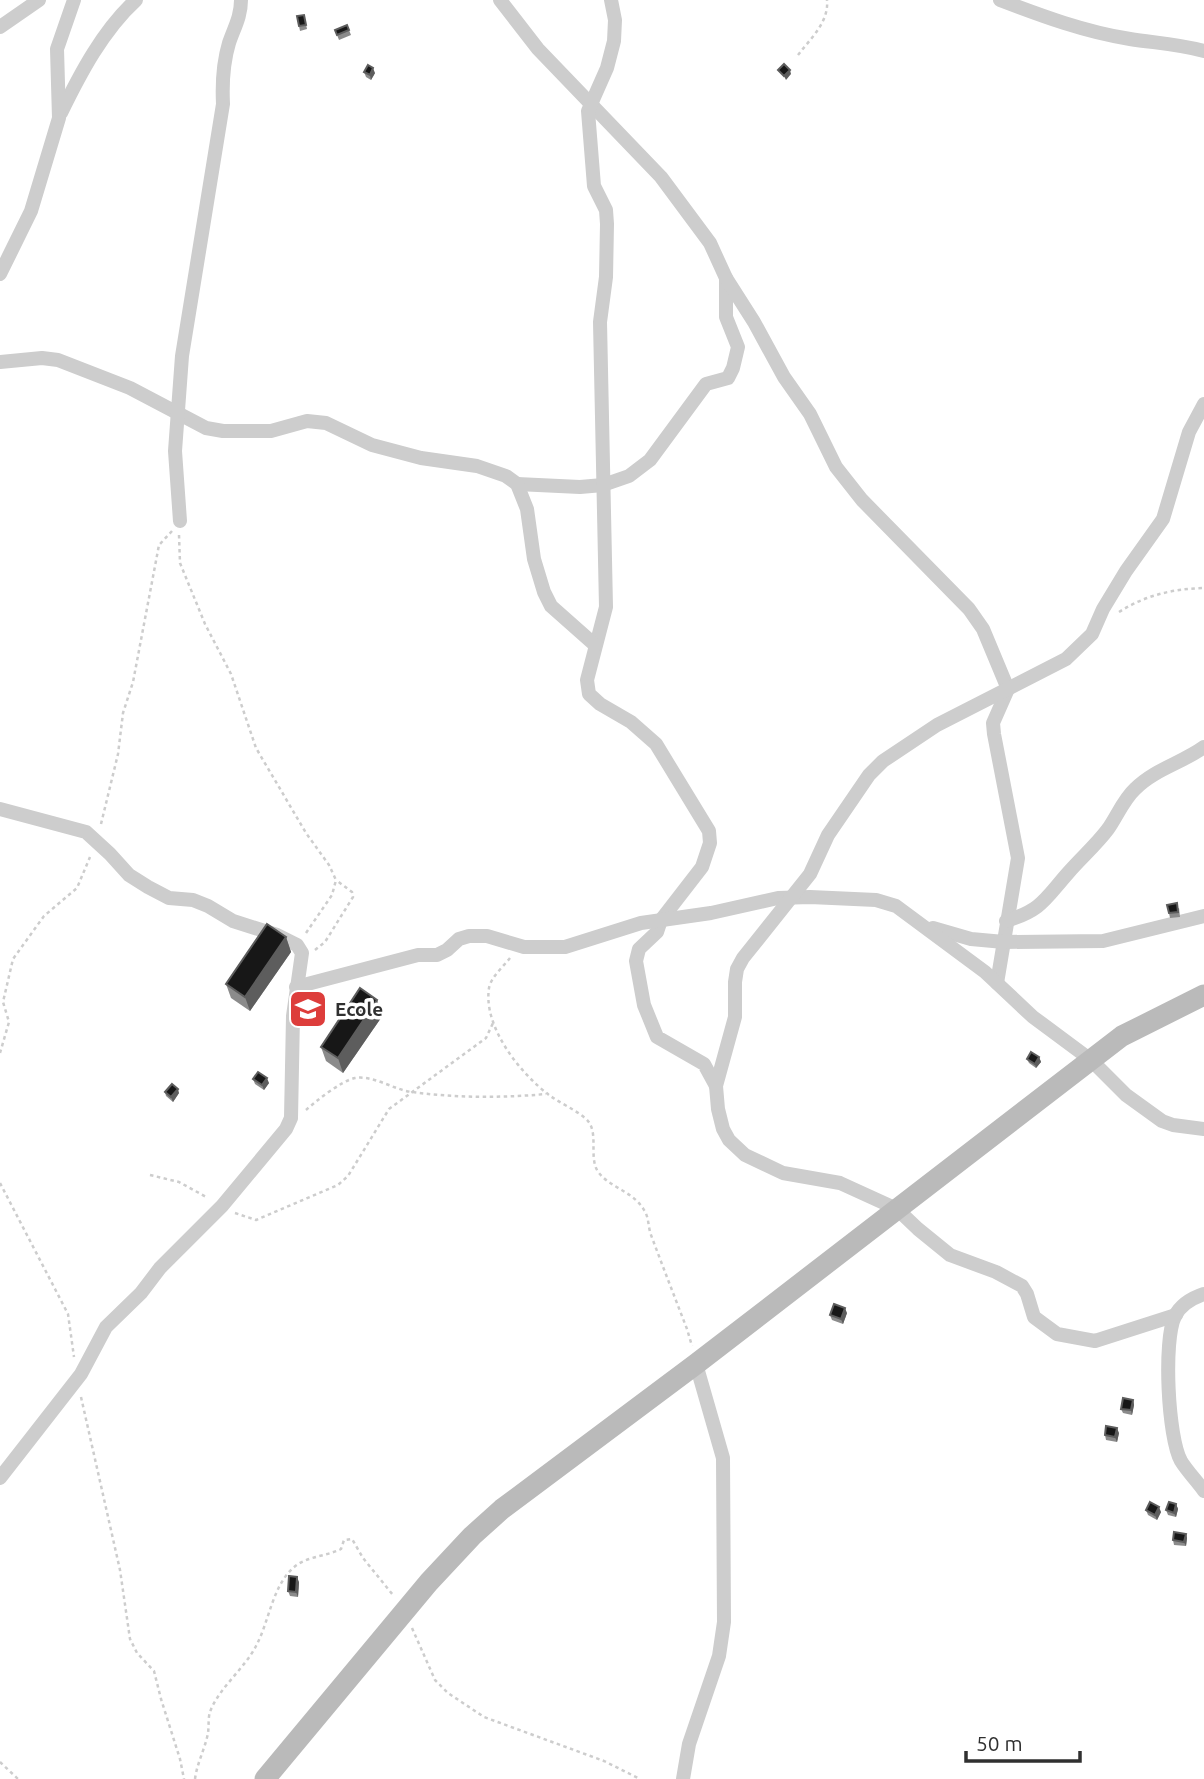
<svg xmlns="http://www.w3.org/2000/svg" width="1204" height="1779" viewBox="0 0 1204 1779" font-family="Ubuntu,sans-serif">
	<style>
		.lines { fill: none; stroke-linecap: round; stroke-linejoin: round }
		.path { stroke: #cdcdcd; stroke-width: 2.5; stroke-dasharray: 3.5 3.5; stroke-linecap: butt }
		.street { stroke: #cdcdcd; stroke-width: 14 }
		.secondary { stroke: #bababa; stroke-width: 21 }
		.wall { fill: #8b8b8b }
		.shaded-wall { fill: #5d5d5d }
		.building { fill: #171717; stroke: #5d5d5d; stroke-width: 2 }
		.labels { text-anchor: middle; stroke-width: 7; stroke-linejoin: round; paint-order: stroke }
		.poi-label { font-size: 19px; font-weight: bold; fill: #303030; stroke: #fff; text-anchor: start }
	</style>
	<rect width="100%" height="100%" fill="#fff"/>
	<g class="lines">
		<g class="path">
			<path d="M798 55C811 38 829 22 827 0"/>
			<polyline points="179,535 180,563 205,624 231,674 256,748 306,833 329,865 336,880 332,895 306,933"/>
			<path d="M1119 612C1146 595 1172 589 1204 588"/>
			<polyline points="101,824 118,754 123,713 133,682 159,545 172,531"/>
			<polyline points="315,950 325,942 353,897 352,892 336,880"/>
			<path d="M510 958C503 967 491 977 489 988 483 1027 520 1073 549 1095 560 1103 574 1109 585 1118 601 1131 587 1158 599 1173 611 1188 634 1192 644 1210 649 1217 648 1227 651 1235 663 1267 675 1298 687 1329L692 1346"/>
			<polyline points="0,1053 9,1022 3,1002 13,959 44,916 77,888 90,857"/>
			<path d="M306 1110C316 1101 341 1081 355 1078 374 1075 394 1090 412 1092 456 1098 502 1098 546 1094"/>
			<polyline points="150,1175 179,1182 208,1198"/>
			<polyline points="0,1183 68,1314 74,1357"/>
			<polyline points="235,1213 256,1220 338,1185 348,1176 389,1109 486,1038 493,1023"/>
			<polyline points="81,1397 120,1570 130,1639 137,1653 154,1671 161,1699 180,1759 184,1779"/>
			<polyline points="412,1628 435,1680 448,1693 484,1717 604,1761 640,1779"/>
			<polyline points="0,1762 18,1779"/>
			<path d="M195 1779C197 1763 205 1749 208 1733 209 1726 208 1718 210 1712 218 1689 245 1668 256 1646 269 1622 272 1588 292 1569 305 1556 325 1557 341 1549L344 1540 352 1539 363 1558 393 1595"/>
		</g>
		<g class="street">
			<polyline points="500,0 538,49 661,177 710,243 726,278 726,317 738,347 733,368 728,378 706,384 650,460 629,476 603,485 580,487 517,484"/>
			<polyline points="611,0 615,20 614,41 607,68 588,111 594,186 606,210 607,224 606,277 600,322 606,607 587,680 589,694 600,704 631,722 656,744 709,831 710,843 702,867 661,920 657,932 639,949 636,961 644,1005 657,1037 704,1064 716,1086"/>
			<path d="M1000 0C1042 16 1085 32 1130 39 1156 43 1178 44 1204 51"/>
			<polyline points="0,27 39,0"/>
			<path d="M61 113C80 74 103 30 136 0"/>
			<polyline points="0,274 31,211 59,118 57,49 74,0"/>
			<polyline points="726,278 754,322 784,377 810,414 836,467 862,500 969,609 983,629 1008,689 993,723 994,734 1018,858 997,983"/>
			<polyline points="0,362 42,358 58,360 130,388 206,428 223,431 271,431 307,421 326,423 372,445 421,458 477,466 506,476 517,484 527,509 534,559 544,592 551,606 595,645"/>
			<path d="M180 521 175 451 182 356 223 104C222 83 223 63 229 43 234 28 241 17 241 0"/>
			<polyline points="0,809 86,832 110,854 129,875 148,887 169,898 193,900 208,906 233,921 277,935 297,945 302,953 293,1016 291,1118 286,1129 222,1206 160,1268 141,1293 106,1327 81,1374 0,1478"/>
			<path d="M1006 921C1042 910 1045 899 1068 873 1081 858 1096 845 1108 829 1117 816 1124 799 1135 789 1155 769 1182 763 1204 747"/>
			<polyline points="933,928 971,939 1004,942 1103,941 1204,916"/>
			<polyline points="296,987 418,955 437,955 447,950 459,939 469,936 487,936 524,947 565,947 641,923 711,913 778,898 810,897 876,900 896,906 985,972 1033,1017 1091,1060 1126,1095 1162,1121 1173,1125 1204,1129"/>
			<path d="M1204 1294C1192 1298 1181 1304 1175 1316 1163 1340 1168 1438 1181 1461 1187 1471 1197 1481 1204 1491"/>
			<polyline points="1176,1315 1095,1341 1057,1334 1034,1317 1027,1294 1022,1286 996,1272 950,1255 918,1229 897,1209 840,1183 783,1173 745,1155 729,1140 723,1129 718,1109 716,1086 735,1017 735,982 737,969 743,958 810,874 828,835 869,775 883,761 937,725 1066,659 1092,634 1103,609 1126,571 1163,519 1189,432 1204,404"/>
			<polyline points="683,1779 689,1744 719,1656 724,1622 723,1458 696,1364"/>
		</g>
		<polyline class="secondary" points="265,1779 429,1582 472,1536 502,1509 696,1364 1122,1036 1204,995"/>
	</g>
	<g class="wall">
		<polygon points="304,15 307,29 300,31 299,26"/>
		<polygon points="347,25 351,35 339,40 335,30"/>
		<polygon points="364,72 375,73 371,80 366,77"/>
		<polygon points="1179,908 1180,917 1170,918 1169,913"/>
		<polygon points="286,937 291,952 250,1011 231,998 226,984"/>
		<polygon points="383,1015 343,1073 326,1061 321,1047"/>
		<polygon points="1039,1057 1041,1062 1036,1068 1029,1063 1027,1059"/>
		<polygon points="253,1079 269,1083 264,1090 255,1084"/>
		<polygon points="165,1092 179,1093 173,1102 166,1096"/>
		<polygon points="847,1313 843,1324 832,1320 830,1315"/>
		<polygon points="1133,1400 1134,1405 1132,1415 1123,1413 1121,1409"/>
		<polygon points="1119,1433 1117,1442 1106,1440 1105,1435"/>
		<polygon points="1176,1504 1178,1509 1176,1517 1168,1515 1166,1510"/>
		<polygon points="1146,1510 1161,1512 1157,1520 1148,1515"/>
		<polygon points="1186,1534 1187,1538 1186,1546 1174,1545 1173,1540"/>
		<polygon points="299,1582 298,1597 290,1596 288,1591"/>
	</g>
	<g class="shaded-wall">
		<polygon points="373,68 375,73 371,80 370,75"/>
		<polygon points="790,70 791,74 786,80 784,76"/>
		<polygon points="286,937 291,952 250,1011 245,997"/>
		<polygon points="377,1000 383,1015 343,1073 338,1058"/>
		<polygon points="1039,1057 1041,1062 1036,1068 1035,1064"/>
		<polygon points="267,1078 269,1083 264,1090 262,1085"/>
		<polygon points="178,1089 179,1093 173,1102 171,1097"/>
		<polygon points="845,1308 847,1313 843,1324 841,1319"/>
		<polygon points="1133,1400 1134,1405 1132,1415 1131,1410"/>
		<polygon points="1117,1428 1119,1433 1117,1442 1115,1437"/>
		<polygon points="1176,1504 1178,1509 1176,1517 1174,1513"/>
		<polygon points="1159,1507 1161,1512 1157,1520 1155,1515"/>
		<polygon points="1186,1534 1187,1538 1186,1546 1184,1542"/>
		<polygon points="297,1577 299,1582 298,1597 296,1592"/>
	</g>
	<g class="building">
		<polygon points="304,15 306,25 299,26 297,16"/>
		<polygon points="347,25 349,30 337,35 335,30"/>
		<polygon points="784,64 790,70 784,76 778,70"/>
		<polygon points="368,65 373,68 370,75 364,72"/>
		<polygon points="1177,903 1178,912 1169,913 1167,905"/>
		<polygon points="267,924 286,937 245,997 226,984"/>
		<polygon points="360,988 377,1000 338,1058 321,1047"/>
		<polygon points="1031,1052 1039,1057 1035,1064 1027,1059"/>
		<polygon points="258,1072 267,1078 262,1085 253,1079"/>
		<polygon points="172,1084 178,1089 171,1097 165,1092"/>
		<polygon points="834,1304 845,1308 841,1319 830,1315"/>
		<polygon points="1123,1398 1133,1400 1131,1410 1121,1409"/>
		<polygon points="1106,1426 1117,1428 1115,1437 1105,1435"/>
		<polygon points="1150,1502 1159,1507 1155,1515 1146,1510"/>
		<polygon points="1169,1502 1176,1504 1174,1513 1166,1510"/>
		<polygon points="1174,1532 1186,1534 1184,1542 1173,1540"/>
		<polygon points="289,1576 297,1577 296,1592 288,1591"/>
	</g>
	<defs>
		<symbol id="school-square" viewBox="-11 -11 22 22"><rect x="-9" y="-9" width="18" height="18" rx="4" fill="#dd3d3b" stroke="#fff"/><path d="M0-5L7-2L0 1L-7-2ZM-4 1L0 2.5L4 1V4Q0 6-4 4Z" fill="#fff"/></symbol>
	</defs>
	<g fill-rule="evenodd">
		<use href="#school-square" x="286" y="987" width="44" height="44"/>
	</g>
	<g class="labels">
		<g class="poi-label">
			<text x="335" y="1016">Ecole</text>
		</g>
	</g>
	<path d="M966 1751v10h114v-10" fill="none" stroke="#303030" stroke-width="3.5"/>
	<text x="976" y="1751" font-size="21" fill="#303030" stroke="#ffffff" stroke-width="5" paint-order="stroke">50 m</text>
</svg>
